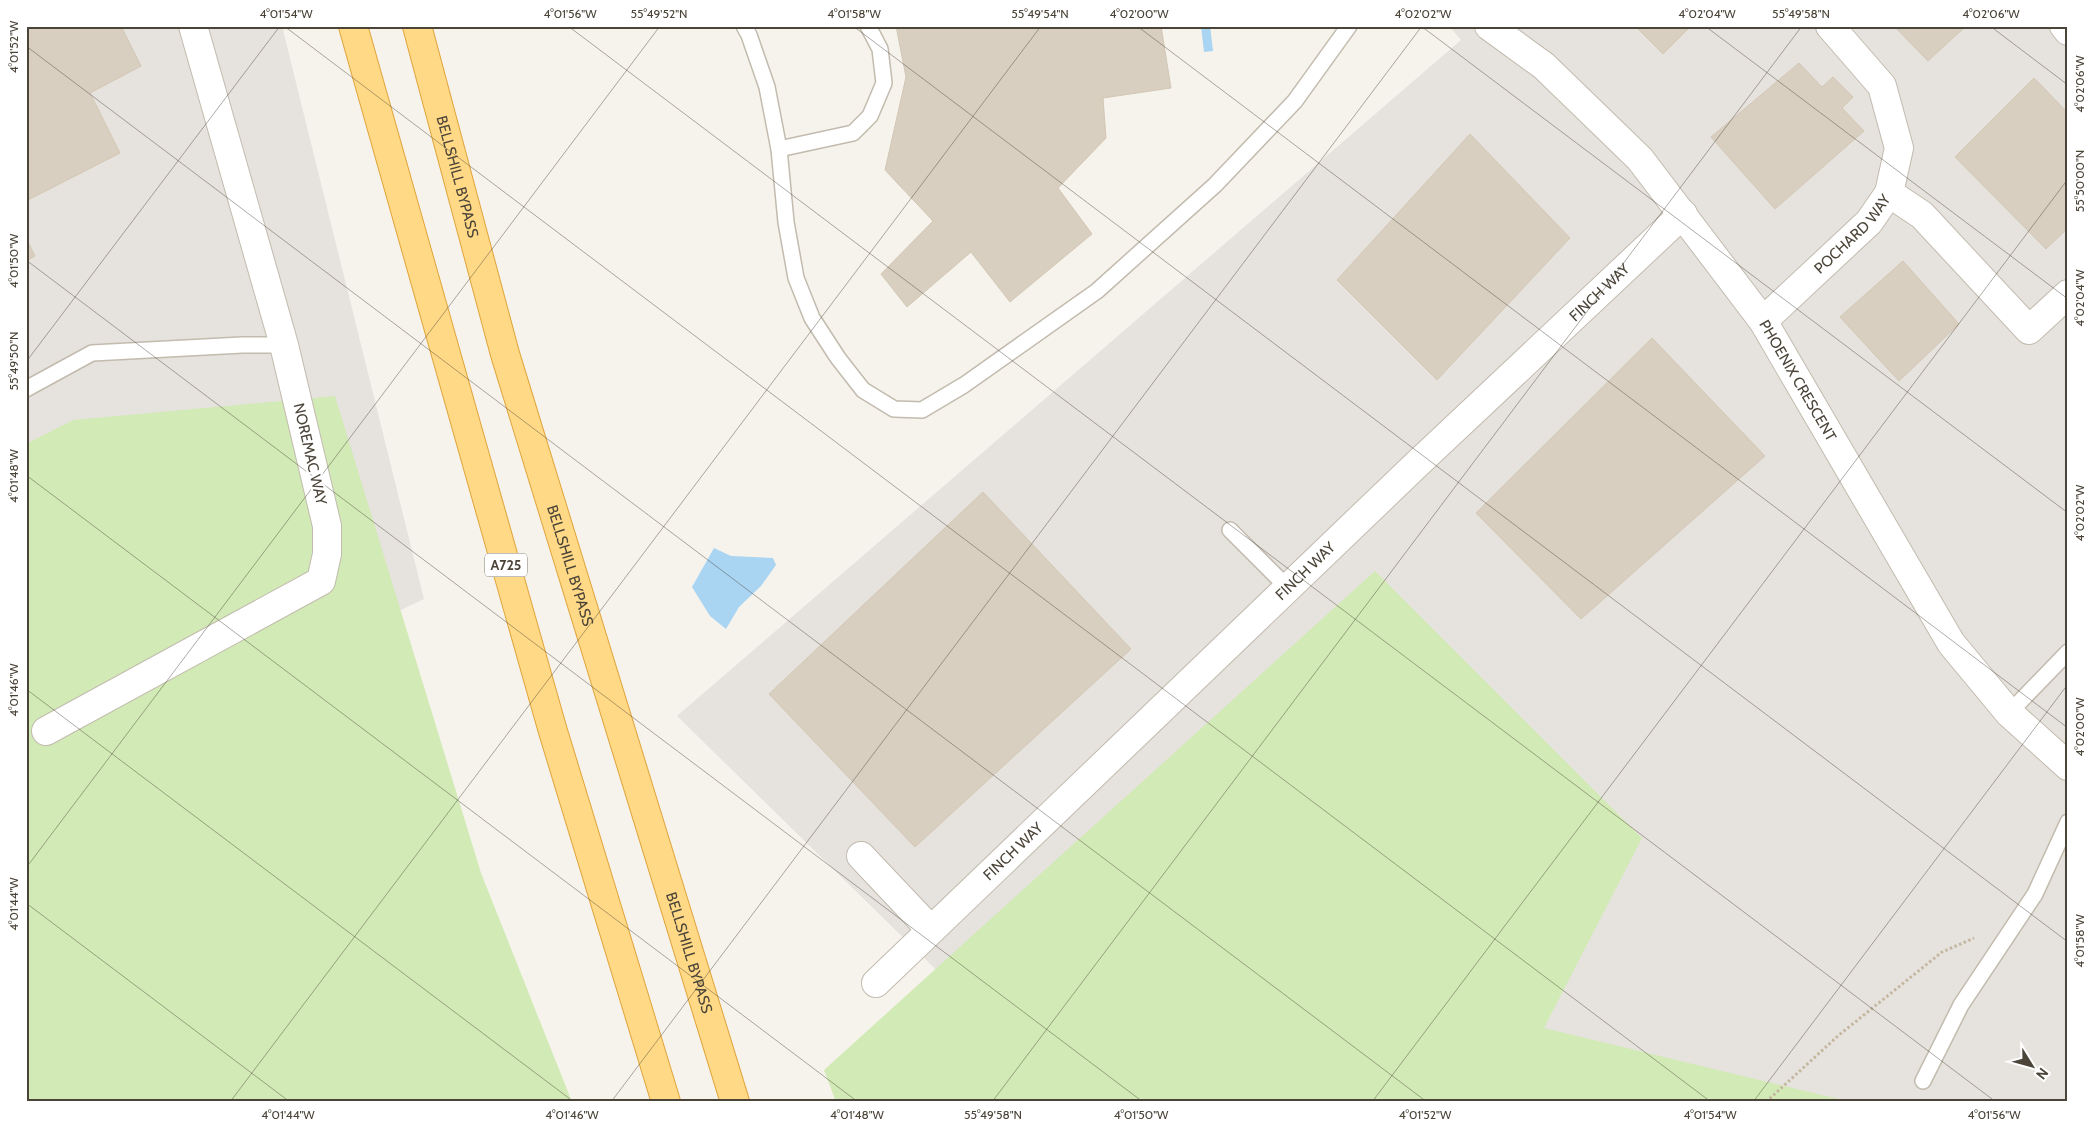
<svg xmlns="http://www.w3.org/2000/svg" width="2094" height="1128" viewBox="0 0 2094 1128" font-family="Cabin,sans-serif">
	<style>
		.industrial { fill: #e6e2dd }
		.green { fill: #d2eab5 }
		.water { fill: #a9d4f2 }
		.building { fill: #d8cfc1; stroke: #d3c7b4 }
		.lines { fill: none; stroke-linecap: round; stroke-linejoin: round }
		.service-casing { stroke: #c2bbae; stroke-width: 18 }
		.minor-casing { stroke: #c2bbae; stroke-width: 30 }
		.tertiary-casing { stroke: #c2bbae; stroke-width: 30 }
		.trunk-casing { stroke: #e0a43c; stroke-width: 30 }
		.path { stroke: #c4b79f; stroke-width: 3; stroke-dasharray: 2.5 2.5; stroke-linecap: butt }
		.service { stroke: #fff; stroke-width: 15 }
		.minor { stroke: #fff; stroke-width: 28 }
		.tertiary { stroke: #fff; stroke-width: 28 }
		.trunk { stroke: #ffd985; stroke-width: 28 }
		.ticks { fill: none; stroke: #4b4439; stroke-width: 1; stroke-opacity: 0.45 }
		.labels { text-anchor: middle; stroke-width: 4.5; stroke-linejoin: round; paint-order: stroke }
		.shield { fill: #fff; stroke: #817c74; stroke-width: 1 }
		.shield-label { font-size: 14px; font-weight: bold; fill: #4b4439 }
		.street-label { font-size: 15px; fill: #4b4439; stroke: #fff }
		.neatline { fill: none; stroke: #4b4439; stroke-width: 2 }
		.ticks-label { font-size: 12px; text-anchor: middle; fill: #4b4439 }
	</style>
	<rect width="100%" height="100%" fill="#f6f3ec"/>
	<g class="industrial">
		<polygon points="26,26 282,26 424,599 27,786"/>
		<polygon points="1449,26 2068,26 2068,1102 1071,1102 677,716 1461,40"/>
	</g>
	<g class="green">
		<polygon points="335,396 481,873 572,1102 26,1102 26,444 73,420"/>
		<polygon points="1375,571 1642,838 1544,1028 1851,1102 836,1102 824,1070"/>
	</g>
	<g class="water">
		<polygon points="1201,26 1210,26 1213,51 1204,52"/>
		<polygon points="714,548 731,556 773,558 776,565 761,586 739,607 726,629 710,616 692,587"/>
	</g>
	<g class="building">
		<polygon points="26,26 121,26 141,66 90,93 120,153 26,201"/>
		<polygon points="896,26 1161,26 1171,88 1103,98 1106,138 1058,188 1092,234 1010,302 971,252 907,307 881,274 933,221 885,170 906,77"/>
		<polygon points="1635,26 1691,26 1663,54"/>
		<polygon points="1894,26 1966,26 1928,61"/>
		<polygon points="1799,63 1822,87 1833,77 1853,97 1842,108 1864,131 1775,209 1711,137"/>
		<polygon points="2034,78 2068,113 2068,228 2046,249 1955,157"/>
		<polygon points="1470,134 1570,238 1437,380 1337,280"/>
		<polygon points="26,238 35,256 26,261"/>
		<polygon points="1903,261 1959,324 1899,381 1840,317"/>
		<polygon points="1652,338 1765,456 1581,619 1476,513"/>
		<polygon points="983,492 1131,649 915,847 769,694"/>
	</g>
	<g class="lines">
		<defs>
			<g id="service">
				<polyline points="744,26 749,35 767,87 779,149 786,222 796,278 812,318 838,358 863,390 894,409 922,410 964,385 1097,291 1215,185 1295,101 1349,26"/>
				<polyline points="779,149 853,133 870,116 884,83 880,49 868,26"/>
				<polyline points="26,389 92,353 242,345 284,345"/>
				<polyline points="1230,530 1288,588"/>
				<polyline points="2009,713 2068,652"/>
				<polyline points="1923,1081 1961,1005 2035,894 2068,822"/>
			</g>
			<g id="minor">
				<polyline points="2064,26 2068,31"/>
				<polyline points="1889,193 1922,215 2029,330 2068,294"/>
				<path id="s1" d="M1763 321 1869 222 1889 193 1899 148 1882 86 1830 26"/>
				<polyline points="46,731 321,581 327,554 327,526 284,345 193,26"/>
				<polyline points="861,856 931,930"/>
				<path id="s2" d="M876 983 1416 465 1683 214"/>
			</g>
			<g id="tertiary">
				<path id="s3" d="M1489 26 1544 66 1640 159 1763 321 1951 643 2009 713 2068 766"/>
			</g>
			<g id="trunk">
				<polyline points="353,26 552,728 666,1102"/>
				<path id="s4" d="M417 26 505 354 735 1102"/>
			</g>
		</defs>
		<use href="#service" class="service-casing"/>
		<use href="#minor" class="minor-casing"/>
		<use href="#tertiary" class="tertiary-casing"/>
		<use href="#trunk" class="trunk-casing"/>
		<polyline class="path" points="1766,1102 1839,1035 1942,952 1974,938"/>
		<use href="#service" class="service"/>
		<use href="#minor" class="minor"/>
		<use href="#tertiary" class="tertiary"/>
		<use href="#trunk" class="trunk"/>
	</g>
	<path class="ticks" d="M284 26 1711 1102M568 26 1996 1102M853 26 2068 942M1137 26 2068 728M1421 26 2068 513M1705 26 2068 299M1990 26 2068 85M26 46 1427 1102M26 260 1143 1102M26 362 280 26M26 475 858 1102M26 689 574 1102M26 868 660 26M26 903 290 1102M230 1102 1041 26M611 1102 1422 26M992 1102 1802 26M1372 1102 2068 179M1753 1102 2068 684"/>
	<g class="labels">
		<rect class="shield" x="485" y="553.5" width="42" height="23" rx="4"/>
		<g class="shield-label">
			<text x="506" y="570">A725</text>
		</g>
		<g class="street-label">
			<text dy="5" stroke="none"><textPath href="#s4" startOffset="156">BELLSHILL BYPASS</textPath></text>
			<text dy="5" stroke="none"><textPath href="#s1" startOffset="125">POCHARD WAY</textPath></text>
			<text dy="5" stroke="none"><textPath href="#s2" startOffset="1000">FINCH WAY</textPath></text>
			<text dy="5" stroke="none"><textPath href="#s3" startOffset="474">PHOENIX CRESCENT</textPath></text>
			<text transform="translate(310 454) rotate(77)" y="5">NOREMAC WAY</text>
			<text dy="5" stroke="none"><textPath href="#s4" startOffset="561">BELLSHILL BYPASS</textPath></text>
			<text dy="5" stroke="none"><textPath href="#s2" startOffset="595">FINCH WAY</textPath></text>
			<text dy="5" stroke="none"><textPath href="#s2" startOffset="190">FINCH WAY</textPath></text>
			<text dy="5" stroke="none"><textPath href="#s4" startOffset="966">BELLSHILL BYPASS</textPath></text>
		</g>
	</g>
	<rect width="2094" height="1128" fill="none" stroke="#ffffff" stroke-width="55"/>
	<g transform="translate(2032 1066) rotate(127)" stroke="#ffffff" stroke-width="4" paint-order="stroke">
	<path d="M0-4L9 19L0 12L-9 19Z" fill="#4b4439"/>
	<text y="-8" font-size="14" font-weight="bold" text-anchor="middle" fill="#4b4439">N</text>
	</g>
	<rect x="28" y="28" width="2038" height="1072" class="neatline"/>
	<g class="ticks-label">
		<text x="286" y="18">4°01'54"W</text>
		<text x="570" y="18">4°01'56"W</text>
		<text x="659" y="18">55°49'52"N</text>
		<text x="854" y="18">4°01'58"W</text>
		<text x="1040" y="18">55°49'54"N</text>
		<text x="1139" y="18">4°02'00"W</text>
		<text x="1423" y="18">4°02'02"W</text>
		<text x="1707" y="18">4°02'04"W</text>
		<text x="1801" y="18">55°49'58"N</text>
		<text x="1991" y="18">4°02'06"W</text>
		<text transform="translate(14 47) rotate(-90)" y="4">4°01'52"W</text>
		<text transform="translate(2080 84) rotate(-90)" y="4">4°02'06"W</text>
		<text transform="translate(2080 181) rotate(-90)" y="4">55°50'00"N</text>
		<text transform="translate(14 261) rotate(-90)" y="4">4°01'50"W</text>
		<text transform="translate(2080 298) rotate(-90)" y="4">4°02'04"W</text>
		<text transform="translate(14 361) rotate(-90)" y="4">55°49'50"N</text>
		<text transform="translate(14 476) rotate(-90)" y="4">4°01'48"W</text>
		<text transform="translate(2080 513) rotate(-90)" y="4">4°02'02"W</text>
		<text transform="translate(14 690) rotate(-90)" y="4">4°01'46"W</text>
		<text transform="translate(2080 727) rotate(-90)" y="4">4°02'00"W</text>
		<text transform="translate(14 904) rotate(-90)" y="4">4°01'44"W</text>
		<text transform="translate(2080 941) rotate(-90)" y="4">4°01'58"W</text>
		<text x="288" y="1119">4°01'44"W</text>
		<text x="572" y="1119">4°01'46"W</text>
		<text x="857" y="1119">4°01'48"W</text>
		<text x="993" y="1119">55°49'58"N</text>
		<text x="1141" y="1119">4°01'50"W</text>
		<text x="1425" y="1119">4°01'52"W</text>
		<text x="1710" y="1119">4°01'54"W</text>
		<text x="1994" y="1119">4°01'56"W</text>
	</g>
</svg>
